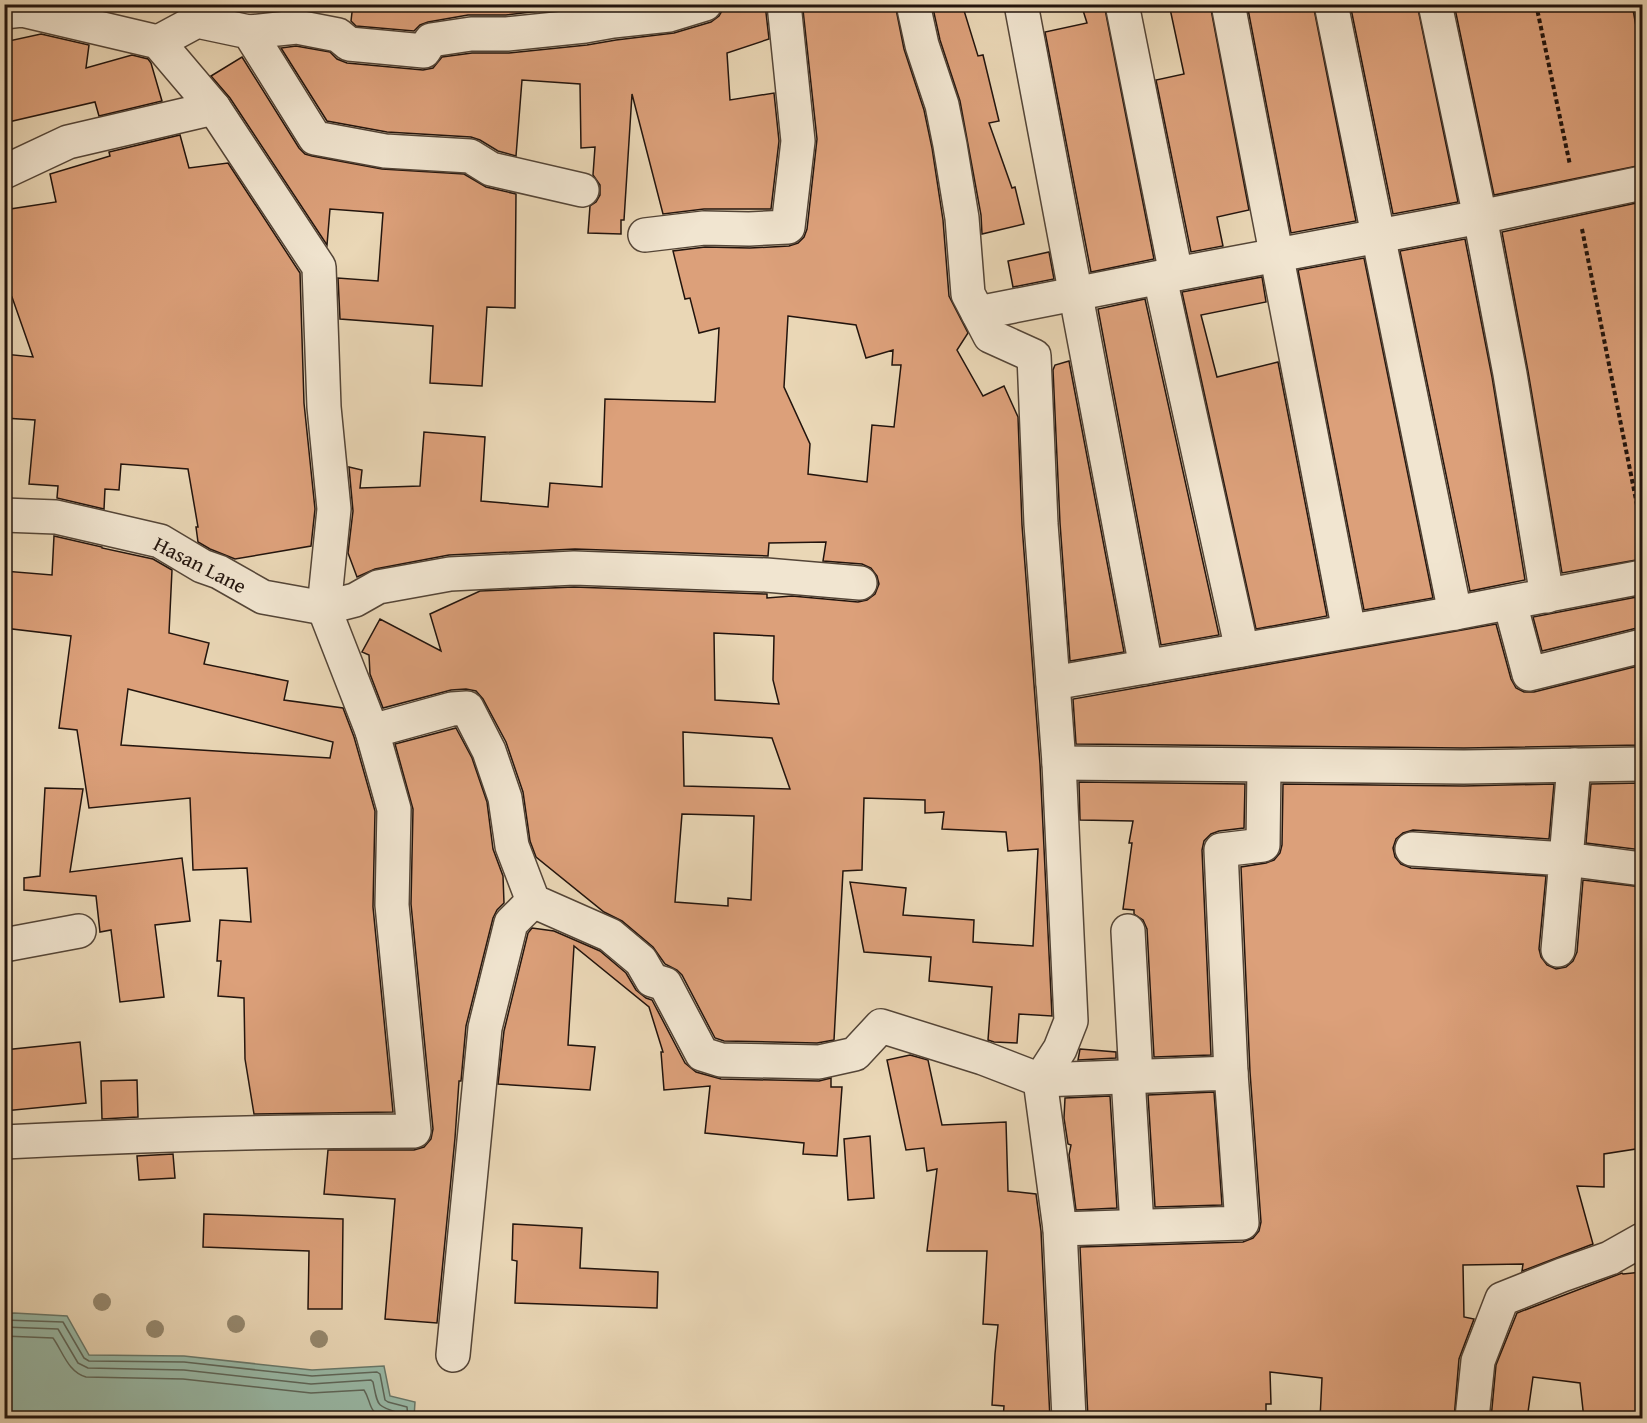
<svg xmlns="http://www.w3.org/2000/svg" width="1647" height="1423" viewBox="0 0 1647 1423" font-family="'Gentium Book Plus',serif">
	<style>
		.water { fill: #99baa8; stroke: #69786a; stroke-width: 1.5 }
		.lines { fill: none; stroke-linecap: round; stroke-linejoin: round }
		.shore { stroke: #5e675a; stroke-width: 1.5 }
		.building { fill: #dca07a; stroke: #22140d; stroke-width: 1.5; fill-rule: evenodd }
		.minor-casing { stroke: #544537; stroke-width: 36 }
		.path { stroke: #22140d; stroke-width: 4; stroke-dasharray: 4.5 3; stroke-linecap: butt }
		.minor { stroke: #f1e5d0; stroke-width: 33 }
		.tree { fill: #95886e }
		.labels { text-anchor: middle; stroke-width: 6; stroke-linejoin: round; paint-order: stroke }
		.street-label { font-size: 21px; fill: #22140d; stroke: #f1e5d0 }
	</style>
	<rect width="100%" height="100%" fill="#ead7b6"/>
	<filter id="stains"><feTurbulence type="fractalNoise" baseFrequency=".00333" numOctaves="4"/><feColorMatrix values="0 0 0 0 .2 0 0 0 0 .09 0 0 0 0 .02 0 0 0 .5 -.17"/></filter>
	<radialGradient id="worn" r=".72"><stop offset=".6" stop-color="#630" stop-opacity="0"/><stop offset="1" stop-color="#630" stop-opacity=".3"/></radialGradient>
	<polygon class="water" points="14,1313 67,1316 89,1355 184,1356 312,1370 384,1366 390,1396 415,1402 414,1418 5,1418 5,1314"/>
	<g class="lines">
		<g class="shore">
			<polyline points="4,1320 63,1322 84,1358 89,1361 184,1362 312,1376 377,1372 380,1374 385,1400 388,1402 407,1407 408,1418"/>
			<path d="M4 1327 58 1329 78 1363 88 1368 184 1370 311 1384 371 1380 373 1382C378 1406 376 1406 399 1413L401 1418"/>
			<path d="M4 1336 53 1338C63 1352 68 1372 86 1377L183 1379 311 1393 364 1390C372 1402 367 1412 385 1418"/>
		</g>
	</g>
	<g class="building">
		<polygon points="353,4 599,4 506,15 468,15 428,22 420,25 414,31 356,26 351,21"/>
		<polygon points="723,4 765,4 769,39 727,53 730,100 774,93 779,141 771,209 704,209 663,214 632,94 624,220 621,220 621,234 588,233 590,206 596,202 600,195 600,185 593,175 595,147 581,148 580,84 522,80 516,156 498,151 480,140 471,137 387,132 327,121 281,48 296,46 330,52 337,59 347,63 423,70 433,68 442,57 472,53 509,53 587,45 616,40 674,33 711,22 719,16 723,9"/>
		<path d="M827 4H895L904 49 924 110 932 148 943 220 949 296 968 333 957 350 983 396 1004 386 1018 417 1022 525 1040 764 1052 1016 1019 1014 1017 1043 994 1042 988 1040 992 987 929 981 931 957 864 952 850 882 906 888 903 915 974 920 973 942 1033 946 1038 849 1008 851 1006 832 942 829 944 812 925 813V800L864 798 862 870 843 871 834 1040 817 1043 724 1041 715 1038 682 975 677 970 665 964 653 947 622 921 604 912 536 857 530 841 523 792 506 742 483 699 476 691 466 689 451 690 383 708 370 674 369 655 362 652 380 619 441 651 430 614 480 591 574 587 765 594H767V598L792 596 858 602 867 600 875 594 879 584 877 576 871 568 862 564 823 561 826 542 769 543 768 556 575 549 449 555 375 569 357 577 348 553 353 511 349 467 362 470 360 488 420 486 424 432 485 437 481 501 548 507 550 483 602 487 605 399 715 402 719 328 699 333 690 298 685 299 673 251 705 247 750 248 789 246 798 243 804 237 807 229 817 139 803 10ZM788 316 856 325 866 358 893 350 892 365H901L894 427 872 425 867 482 808 474 810 444 784 387ZM714 633 774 636 773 680 779 704 715 700ZM683 732 772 738 790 789 684 786ZM682 814 754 816 751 900 728 898V906L675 902Z"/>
		<polygon points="932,4 962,4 978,56 983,55 999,121 989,123 1012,188 1015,187 1024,224 982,234 981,215 960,101 940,40"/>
		<polygon points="1081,4 1104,4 1154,259 1091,272 1045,32 1087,23"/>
		<polygon points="1169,4 1210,4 1249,210 1217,217 1223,246 1191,252 1156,80 1184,74"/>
		<polygon points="1247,4 1313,4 1356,221 1291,233"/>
		<polygon points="1350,4 1417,4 1458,202 1393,214"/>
		<polygon points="1454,4 1632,4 1639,43 1642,43 1642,165 1494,195"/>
		<polygon points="41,34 89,45 86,68 132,55 148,59 151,63 162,101 99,116 95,102 4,123 4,42"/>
		<polygon points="242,57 299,148 305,154 312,156 382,169 464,174 486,187 516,194 515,308 487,307 482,386 430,383 433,326 340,319 338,278 378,281 383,213 330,209 327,245 230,98 211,76"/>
		<polygon points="180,135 189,168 228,163 300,273 304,403 315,509 311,546 235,559 210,549 198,542 196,527 198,527 188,469 121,464 119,490 105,489 104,509 57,498 58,486 29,484 35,420 4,418 4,354 33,357 12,297 4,298 4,210 56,202 50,174 110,156 109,152"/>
		<polygon points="1641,202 1642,211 1642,559 1562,573 1528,371 1502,232"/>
		<polygon points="1465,239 1492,377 1525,580 1470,591 1400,251"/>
		<polygon points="1049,252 1054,279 1013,287 1008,261"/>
		<polygon points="1364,258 1433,598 1364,610 1298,270"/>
		<polygon points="1262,277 1266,302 1201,315 1217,377 1278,362 1327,616 1256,629 1182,292"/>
		<polygon points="1145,299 1219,635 1161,645 1098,309"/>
		<polygon points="1069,361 1124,652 1070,661 1060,523 1053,370 1055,365"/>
		<path d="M54 536 102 547V548L153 559 172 570 169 633 209 643 204 664 288 681 284 700 343 708 354 737 375 811 373 907 393 1112 254 1114 245 1059 244 998 218 996 221 961H217L220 920 251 922 247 868 193 870 190 798 89 808 77 730 59 728 71 636 4 628V571L52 575ZM128 689 333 742 330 758 121 745Z"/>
		<polygon points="1642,596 1642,628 1637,628 1542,651 1533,617"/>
		<polygon points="1496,624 1511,679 1516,688 1524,692 1534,692 1642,665 1642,745 1464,748 1076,744 1073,699"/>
		<polygon points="456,728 472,758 487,802 493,849 503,876 504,903 497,910 493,918 466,1026 461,1081 459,1081 455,1138 437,1323 385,1319 395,1199 324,1194 328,1150 414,1150 424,1147 431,1139 433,1129 411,904 413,809 395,744"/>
		<polygon points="1079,782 1245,784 1244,828 1219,831 1211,834 1204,841 1202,850 1211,1055 1154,1057 1147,929 1143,920 1134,914 1134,910 1123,909 1132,843 1129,843 1133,821 1080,820"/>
		<polygon points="1642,783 1642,850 1586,843 1591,784"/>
		<polygon points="1283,784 1464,786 1554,784 1549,839 1413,830 1403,833 1396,839 1393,848 1395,857 1401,864 1411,868 1546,876 1539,949 1541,957 1547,965 1556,969 1566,967 1573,961 1577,952 1583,880 1642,887 1642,1148 1604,1154 1604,1187 1577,1186 1593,1244 1522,1271 1523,1264 1463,1265 1464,1317 1474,1319 1459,1359 1454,1419 1320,1419 1322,1378 1270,1372 1271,1404 1266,1404 1266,1419 1185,1419 1153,1416 1153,1419 1088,1419 1080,1247 1243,1242 1253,1238 1259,1231 1261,1222 1250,1072 1241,867 1266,863 1274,860 1280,853 1282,845"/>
		<polygon points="45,788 83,789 70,872 182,858 190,921 155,925 164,997 120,1002 111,930 100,932 96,896 24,890 24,878 40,876"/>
		<polygon points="532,928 554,931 600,951 626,973 636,990 646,998 652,1000 685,1063 696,1072 721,1079 819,1081 831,1078 831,1087 842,1087 837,1156 803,1154 804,1143 705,1133 710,1086 664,1090 661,1052 663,1052 649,1007 574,946 568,1045 595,1047 590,1090 498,1084 504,1031 528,933"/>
		<polygon points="80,1042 86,1103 4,1111 4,1050"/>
		<polygon points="1080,1049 1116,1052 1116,1058 1078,1060"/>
		<polygon points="910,1055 928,1060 942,1125 1006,1122 1008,1191 1036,1194 1041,1231 1050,1419 1003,1419 1004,1406 992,1405 995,1354 998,1325 983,1324 987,1251 927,1251 937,1169 927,1171 924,1148 906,1150 887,1060"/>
		<polygon points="137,1080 138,1117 102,1119 101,1081"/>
		<polygon points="1214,1092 1222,1205 1155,1207 1148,1095"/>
		<polygon points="1110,1096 1117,1208 1076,1210 1069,1155 1071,1145 1068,1144 1064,1118 1065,1098"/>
		<polygon points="870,1136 874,1198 848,1200 844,1139"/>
		<polygon points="173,1154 175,1178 139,1180 137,1156"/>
		<polygon points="204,1214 343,1219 342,1309 308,1309 309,1251 203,1247"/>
		<polygon points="513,1224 582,1228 580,1268 658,1272 657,1308 515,1303 517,1261 512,1260"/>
		<polygon points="1642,1272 1642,1419 1584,1419 1580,1383 1533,1377 1527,1419 1491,1419 1496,1365 1517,1313 1622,1273 1623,1274"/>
	</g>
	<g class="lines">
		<defs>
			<g id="minor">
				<polyline points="913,4 922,45 942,105 950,145 962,218 968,294 990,336 1034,356 1041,524 1059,763 1071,1021 1060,1049 1040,1080"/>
				<polyline points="1021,4 1146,667"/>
				<polyline points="1122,4 1176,274"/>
				<polyline points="1228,4 1349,631"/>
				<polyline points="1331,4 1455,613"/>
				<polyline points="1435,4 1480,217 1510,374 1547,596"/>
				<path d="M4 12 22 10 158 42 214 108 319 267 324 407 334 509 324 608 372 731 394 809 392 905 414 1131C277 1131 141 1135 4 1142"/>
				<polyline points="249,32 297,27 338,35 349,44 424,51 431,40 471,34 507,34 585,26 613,21 669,15 705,4"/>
				<polyline points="158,42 197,21 249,32 315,138 385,151 470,156 491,169 582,190"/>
				<polyline points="4,172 68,142 214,108"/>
				<polyline points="645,235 704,228 749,229 788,227 798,141 784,4"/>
				<polyline points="1160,278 1242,650"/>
				<polyline points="978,313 1176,274 1480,217 1642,183"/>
				<polyline points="4,515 56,517 160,541 202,566 219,572 263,597 324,608 355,600 378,587 450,574 574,568 766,575 860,583"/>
				<polyline points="1510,603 1529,674 1642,646"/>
				<polyline points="1053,683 1455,613 1642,577"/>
				<polyline points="372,731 452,709 467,708 489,751 505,798 512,846 533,901 610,935 641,961 652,980 665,984 702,1054 721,1060 819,1062 855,1054 881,1026 983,1058 1040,1080 1060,1229"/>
				<polyline points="1059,763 1464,767 1642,764"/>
				<polyline points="1574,765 1566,859 1642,869"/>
				<polyline points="1412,849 1566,859 1558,950"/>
				<polyline points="1128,931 1136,1077"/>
				<polyline points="4,945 79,931"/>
				<polyline points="1231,1073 1221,850 1263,845 1264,766"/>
				<polyline points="1128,1077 1137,1226"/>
				<polyline points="1040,1080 1231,1073 1242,1223 1060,1229 1069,1418"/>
				<polyline points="453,1355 485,1028 511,923 533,901"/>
				<polyline points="1472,1418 1478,1361 1502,1299 1562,1275 1610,1258 1642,1240"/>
			</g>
		</defs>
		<use href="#minor" class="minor-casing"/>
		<g class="path">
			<polyline points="1536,4 1570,165"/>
			<polyline points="1582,229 1642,530"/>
		</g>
		<use href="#minor" class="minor"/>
	</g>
	<g class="tree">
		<circle cx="102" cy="1302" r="9"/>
		<circle cx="236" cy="1324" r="9"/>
		<circle cx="155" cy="1329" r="9"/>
		<circle cx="319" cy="1339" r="9"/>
	</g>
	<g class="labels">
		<g class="street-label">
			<text transform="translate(200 565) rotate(27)" y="7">Hasan Lane</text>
		</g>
	</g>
	<rect width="1647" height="1423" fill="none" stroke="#ead7b6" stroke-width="24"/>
	<rect x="6" y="6" width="1635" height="1411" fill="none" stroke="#22140d" stroke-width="3"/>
	<rect x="12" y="12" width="1623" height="1399" fill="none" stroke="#22140d" stroke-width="1.5"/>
	<rect width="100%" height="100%" filter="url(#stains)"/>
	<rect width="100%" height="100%" fill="url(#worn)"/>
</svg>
